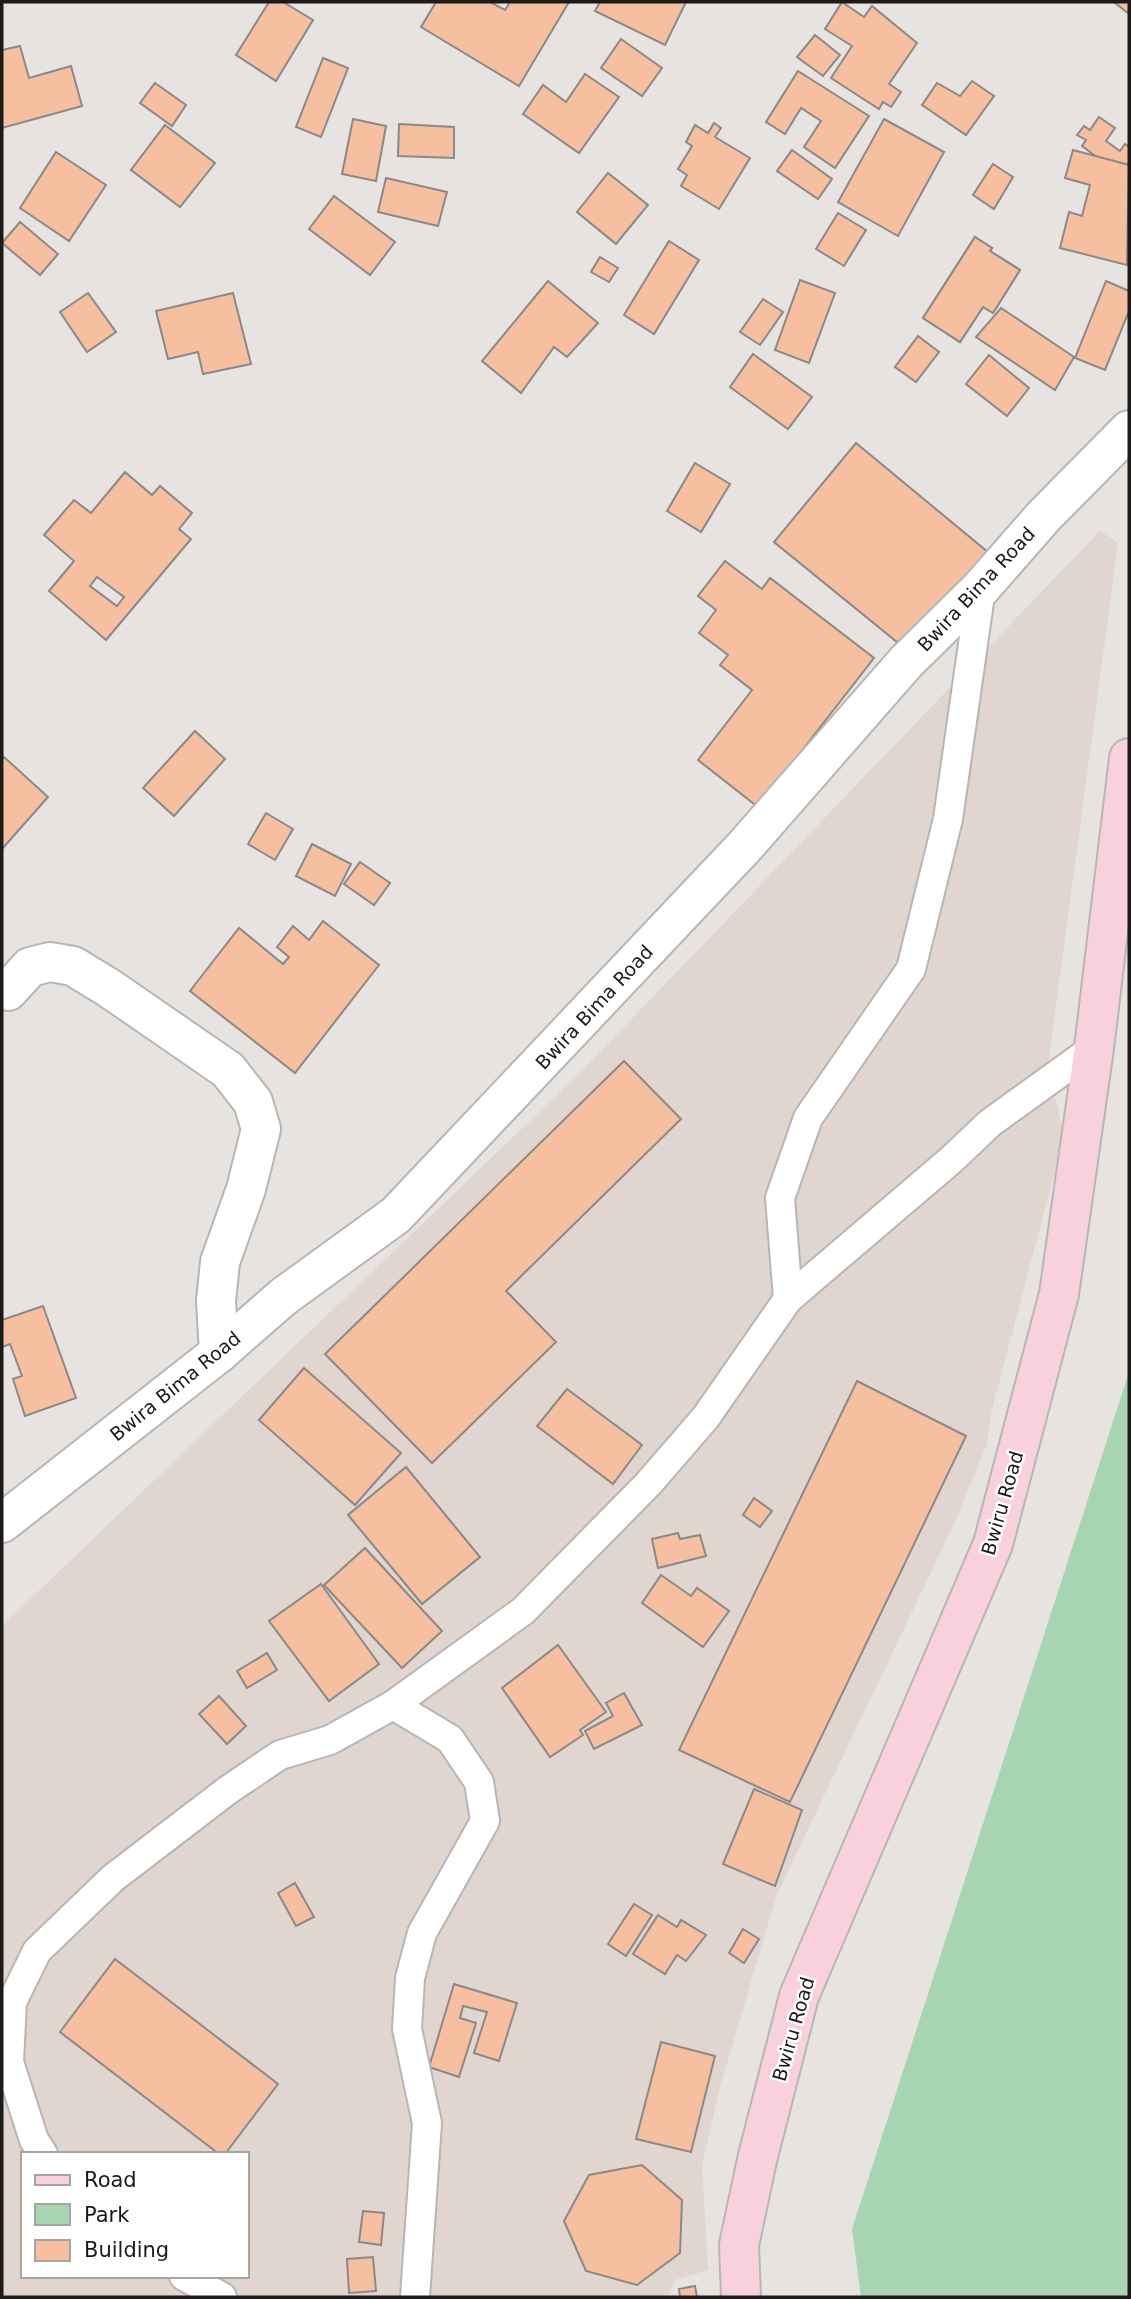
<svg xmlns="http://www.w3.org/2000/svg" width="1131" height="2299" viewBox="0 0 1131 2299" font-family="'DejaVu Sans',sans-serif">
	<style>
		.built { fill: #e0d5cf; fill-rule: evenodd }
		.green { fill: #a7d5b2 }
		.building { fill: #f6c0a0; stroke: #8b8987; stroke-width: 2; fill-rule: evenodd }
		.lines { fill: none; stroke-linecap: round; stroke-linejoin: round }
		.lane-casing { stroke: #b8b6b4; stroke-width: 32 }
		.street-casing { stroke: #b8b6b4; stroke-width: 42 }
		.secondary-casing { stroke: #b8b6b4; stroke-width: 42 }
		.lane { stroke: #fff; stroke-width: 28 }
		.street { stroke: #fff; stroke-width: 38 }
		.secondary { stroke: #f9d1dd; stroke-width: 38 }
		.labels { text-anchor: middle; stroke-width: 5; stroke-linejoin: round; paint-order: stroke }
		.street-label { font-size: 19px; fill: #1c1b1a; stroke: #fff }
	</style>
	<rect width="100%" height="100%" fill="#e6e3e1"/>
	<path class="built" d="M1100 531 1118 543 1048 1065 1064 1137 991 1413 987 1444 955 1522 777 1894 721 2083 702 2165 708 2270 675 2280 667 2297H2V1626L577 1076ZM23 2154H247V2276H23Z"/>
	<polygon class="green" points="1129,1372 1129,2297 861,2297 852,2229"/>
	<g class="building">
		<polygon points="269,2 283,2 313,20 276,81 236,55"/>
		<polygon points="436,2 490,2 505,10 510,2 569,2 519,86 421,27"/>
		<polygon points="600,2 686,2 665,45 595,11"/>
		<polygon points="842,2 864,17 872,6 917,43 889,84 901,92 891,107 883,102 879,109 831,78 852,46 825,29"/>
		<polygon points="1114,2 1129,2 1129,14"/>
		<polygon points="815,35 840,55 823,76 797,57"/>
		<polygon points="621,39 662,68 642,96 601,68"/>
		<polygon points="20,46 29,78 71,66 82,106 2,128 2,50"/>
		<polygon points="323,58 348,68 321,137 296,127"/>
		<polygon points="798,71 869,116 835,168 804,147 821,121 801,108 785,134 766,122"/>
		<polygon points="585,74 619,97 579,153 523,114 543,85 566,102"/>
		<polygon points="972,81 994,96 966,135 922,105 937,83 960,96"/>
		<polygon points="155,83 186,105 172,126 140,103"/>
		<polygon points="1099,117 1115,128 1106,141 1120,151 1125,144 1129,147 1129,162 1124,169 1113,161 1110,167 1082,146 1086,140 1077,135 1084,126 1090,130"/>
		<polygon points="353,119 386,126 376,181 342,174"/>
		<polygon points="884,119 944,152 898,236 838,202"/>
		<polygon points="714,123 721,128 715,137 750,158 719,209 681,186 687,175 678,169 692,146 686,142 695,125 708,133"/>
		<polygon points="399,124 454,127 454,158 398,156"/>
		<polygon points="165,125 215,163 180,207 131,170"/>
		<polygon points="792,150 832,179 818,199 777,171"/>
		<polygon points="1073,150 1129,165 1127,265 1060,248 1069,212 1082,216 1090,185 1065,178"/>
		<polygon points="56,152 106,185 69,241 20,208"/>
		<polygon points="993,164 1013,177 994,209 973,195"/>
		<polygon points="608,173 648,205 616,244 577,212"/>
		<polygon points="386,178 447,192 438,226 378,212"/>
		<polygon points="334,196 395,242 370,275 309,229"/>
		<polygon points="838,213 866,230 844,266 816,249"/>
		<polygon points="20,222 58,254 40,275 2,243"/>
		<polygon points="975,237 992,248 990,251 1020,270 993,313 983,307 960,342 923,318"/>
		<polygon points="975,237 992,248 990,251 1020,270 993,313 983,307 960,342 923,318"/>
		<polygon points="669,241 699,260 654,334 624,315"/>
		<polygon points="600,257 618,268 609,282 591,272"/>
		<polygon points="800,280 835,293 809,363 775,350"/>
		<polygon points="548,281 598,323 567,357 554,347 521,393 482,361"/>
		<polygon points="1106,281 1129,291 1129,311 1105,370 1075,358"/>
		<polygon points="88,293 116,332 87,352 60,312"/>
		<polygon points="233,293 251,364 203,374 198,352 168,359 156,311"/>
		<polygon points="763,299 783,312 760,345 740,332"/>
		<polygon points="1001,308 1074,357 1055,390 976,337"/>
		<polygon points="918,336 939,352 916,382 895,367"/>
		<polygon points="753,354 812,397 788,429 730,387"/>
		<polygon points="989,355 1029,388 1007,416 966,384"/>
		<polygon points="856,443 989,553 908,651 774,542"/>
		<polygon points="695,463 730,484 701,532 667,511"/>
		<path d="M125 472 152 495 160 486 192 513 179 529 191 539 106 640 49 591 74 561 44 535 74 500 91 513ZM97 577 124 597 117 606 90 586Z"/>
		<polygon points="725,561 762,589 770,578 874,658 758,807 698,760 752,690 720,665 728,655 699,633 716,610 698,596"/>
		<polygon points="195,731 225,759 174,816 143,788"/>
		<polygon points="4,757 48,797 2,849 2,760"/>
		<polygon points="266,813 293,829 275,860 248,844"/>
		<polygon points="312,844 351,864 335,896 296,876"/>
		<polygon points="360,862 390,883 374,905 344,884"/>
		<polygon points="323,921 379,965 295,1073 190,991 239,928 283,964 289,957 277,947 293,926 309,940"/>
		<polygon points="624,1061 681,1119 506,1291 556,1342 432,1463 325,1354"/>
		<polygon points="43,1306 76,1398 25,1416 13,1379 22,1376 10,1344 2,1347 2,1320"/>
		<polygon points="304,1368 401,1453 355,1505 259,1420"/>
		<polygon points="857,1381 966,1436 790,1802 679,1750"/>
		<polygon points="567,1389 642,1445 613,1484 537,1426"/>
		<polygon points="406,1467 480,1557 422,1604 348,1515"/>
		<polygon points="754,1498 772,1511 760,1527 743,1515"/>
		<polygon points="678,1533 680,1539 700,1535 706,1556 658,1568 652,1539"/>
		<polygon points="365,1548 442,1631 402,1668 324,1585"/>
		<polygon points="661,1575 691,1596 697,1588 729,1611 703,1647 642,1603"/>
		<polygon points="321,1584 379,1664 329,1701 269,1621"/>
		<polygon points="558,1645 606,1712 580,1730 583,1735 550,1757 502,1688"/>
		<polygon points="267,1653 277,1670 247,1688 237,1671"/>
		<polygon points="624,1693 642,1725 594,1749 585,1731 613,1716 606,1703"/>
		<polygon points="219,1696 246,1726 227,1744 199,1714"/>
		<polygon points="754,1789 802,1810 775,1886 723,1864"/>
		<polygon points="295,1883 314,1917 296,1926 278,1893"/>
		<polygon points="634,1904 652,1915 626,1956 608,1944"/>
		<polygon points="658,1915 677,1927 681,1920 706,1935 686,1961 677,1955 665,1974 633,1954"/>
		<polygon points="743,1929 759,1939 744,1963 729,1953"/>
		<polygon points="115,1959 278,2084 225,2154 219,2154 60,2032"/>
		<polygon points="454,1984 517,2003 499,2061 474,2053 487,2012 463,2006 460,2018 476,2023 459,2077 429,2067"/>
		<polygon points="661,2042 715,2056 691,2152 636,2139"/>
		<polygon points="642,2165 682,2200 680,2253 637,2285 586,2271 564,2221 589,2175"/>
		<polygon points="363,2211 384,2213 381,2245 359,2242"/>
		<polygon points="373,2257 376,2291 349,2293 347,2259"/>
		<polygon points="695,2286 697,2297 680,2297 679,2289"/>
	</g>
	<g class="lines">
		<defs>
			<g id="lane">
				<polyline points="788,1299 780,1198 808,1118 911,969 948,819 981,588"/>
				<polyline points="393,1705 450,1739 479,1782 485,1821 422,1933 410,1978 407,2029 427,2123 415,2297"/>
				<polyline points="43,2154 34,2140 9,2062 12,2002 37,1951 113,1878 228,1790 280,1755 330,1740 393,1705 523,1611 649,1483 706,1417 788,1299 951,1160 990,1123 1094,1048"/>
				<polyline points="184,2276 222,2297"/>
			</g>
			<g id="street">
				<polyline points="8,991 30,967 50,962 73,966 109,988 228,1070 253,1102 261,1129 246,1189 220,1262 216,1301 219,1353"/>
				<polyline points="2,1523 219,1353 283,1297 396,1215 745,846 906,662 981,588 1044,516 1129,430"/>
			</g>
			<polyline id="secondary" points="741,2297 739,2245 757,2160 799,1996 993,1544 1059,1294 1094,1048 1129,758"/>
		</defs>
		<use href="#lane" class="lane-casing"/>
		<use href="#street" class="street-casing"/>
		<use href="#secondary" class="secondary-casing"/>
		<use href="#lane" class="lane"/>
		<use href="#street" class="street"/>
		<use href="#secondary" class="secondary"/>
	</g>
	<g class="labels">
		<g class="street-label">
			<text transform="translate(976 589) rotate(-47)" y="7">Bwira Bima Road</text>
			<text transform="translate(594 1007) rotate(-47)" y="7">Bwira Bima Road</text>
			<text transform="translate(175 1386) rotate(-39)" y="7">Bwira Bima Road</text>
			<text transform="translate(1002 1503) rotate(-74)" y="7">Bwiru Road</text>
			<text transform="translate(793 2029) rotate(-74)" y="7">Bwiru Road</text>
		</g>
	</g>
	<rect width="1131" height="2299" fill="none" stroke="#1c1b1a" stroke-width="7"/>
	<rect x="21" y="2152" width="228" height="126" fill="#ffffff" stroke="#a4a4a3" stroke-width="2"/>
	<rect x="35" y="2175" width="35" height="10" fill="#f9d1dd" stroke="#a4a4a3" stroke-width="2"/>
	<text x="84" y="2187" font-size="21" fill="#1c1b1a">Road</text>
	<rect x="35" y="2204" width="35" height="21" fill="#a7d5b2" stroke="#a4a4a3" stroke-width="2"/>
	<text x="84" y="2222" font-size="21" fill="#1c1b1a">Park</text>
	<rect x="35" y="2240" width="35" height="21" fill="#f6c0a0" stroke="#a4a4a3" stroke-width="2"/>
	<text x="84" y="2257" font-size="21" fill="#1c1b1a">Building</text>
</svg>
